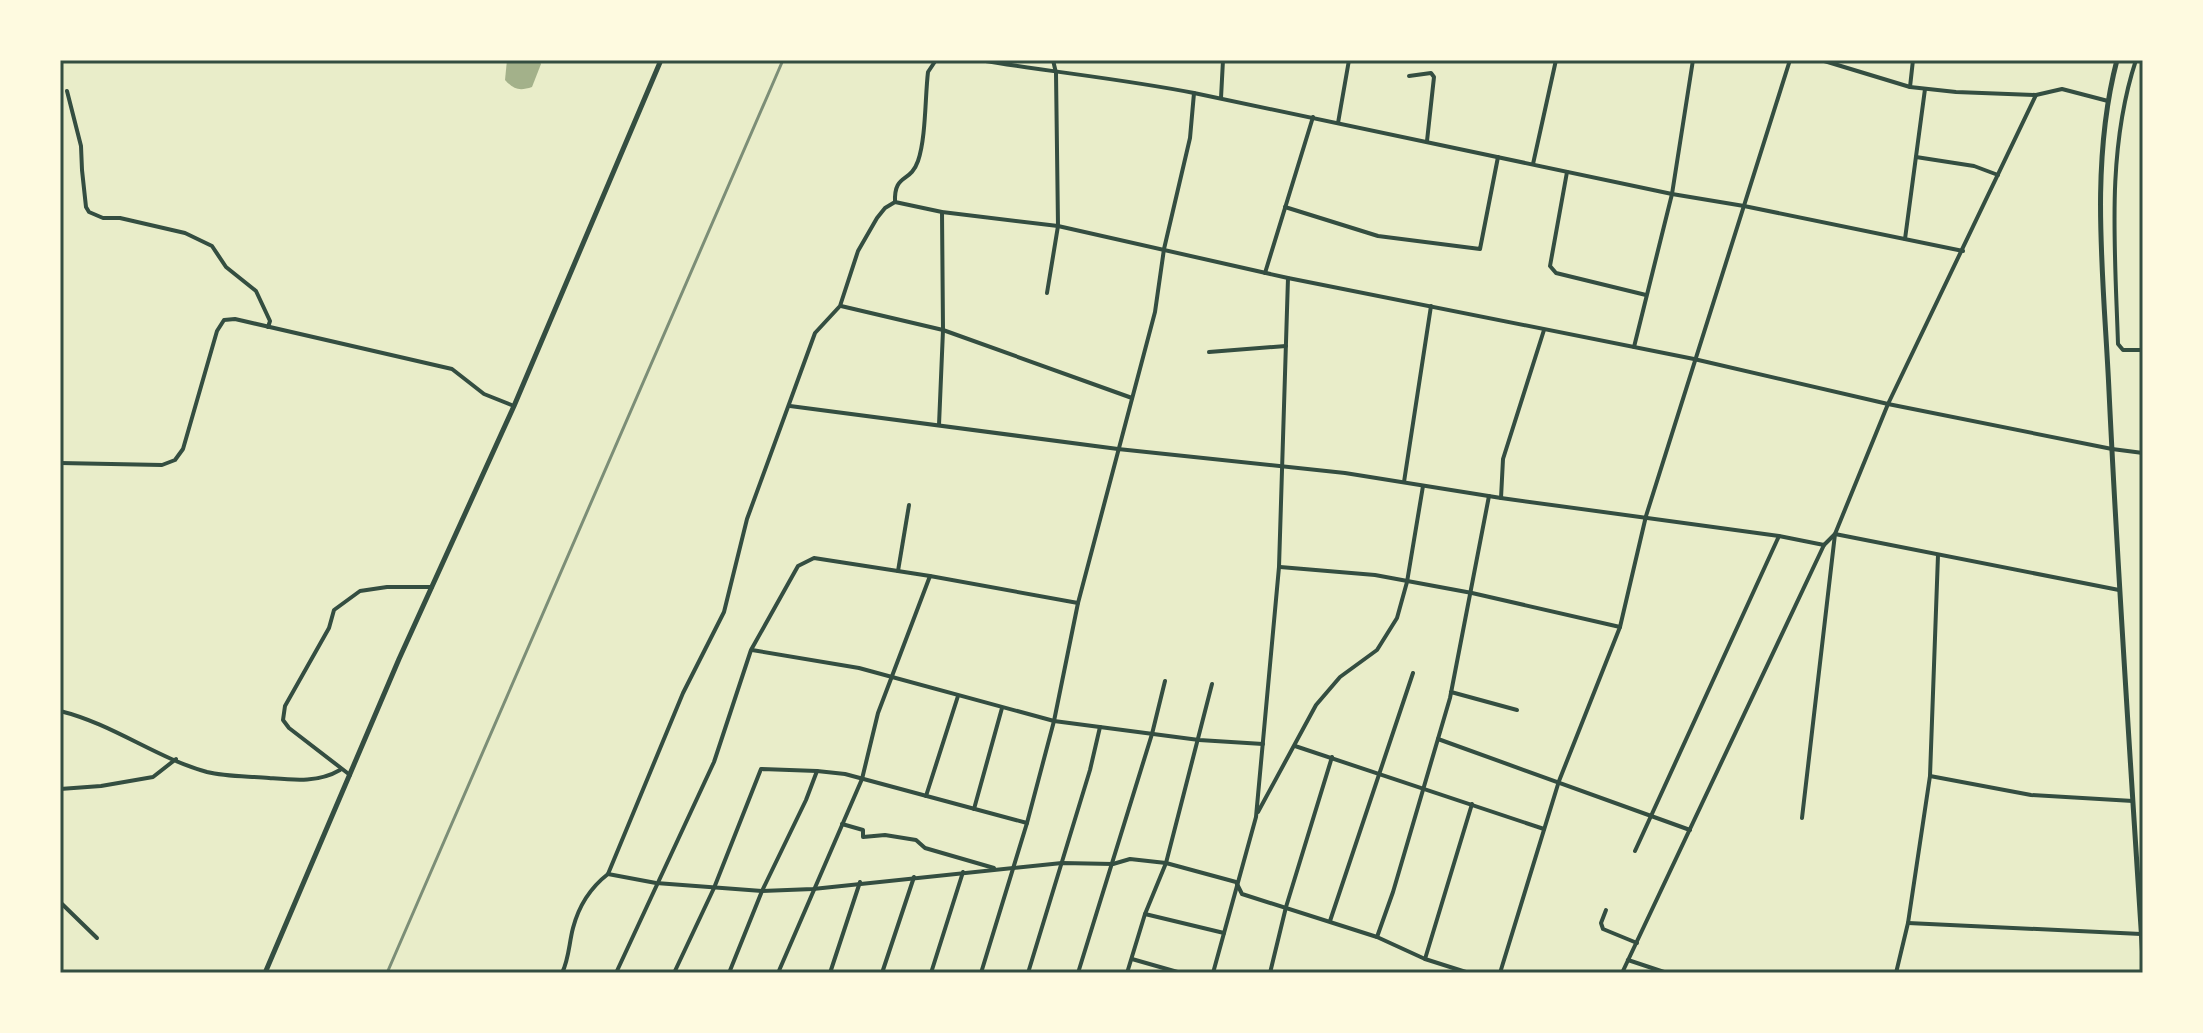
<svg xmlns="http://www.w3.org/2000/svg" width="2203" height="1033" viewBox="0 0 2203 1033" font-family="'Varela Round',sans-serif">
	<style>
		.water { fill: #a3b18a }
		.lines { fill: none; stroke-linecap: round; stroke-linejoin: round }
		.minor { stroke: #344e41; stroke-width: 4 }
		.tertiary { stroke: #344e41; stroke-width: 5 }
		.secondary { stroke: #344e41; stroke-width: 5 }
		.rail { stroke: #7c8e77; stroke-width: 3 }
		.neatline { fill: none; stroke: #344e41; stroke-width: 3 }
	</style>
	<rect width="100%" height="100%" fill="#e9edc9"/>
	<path class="water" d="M507 60H539L541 64 532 87C520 91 514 90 505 80Z"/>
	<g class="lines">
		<g class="minor">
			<path d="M979 60C1051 72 1123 79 1194 93L1672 194 1744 206 1963 251"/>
			<polyline points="1821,60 1910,87 1956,92 2036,95 2062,89 2108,101"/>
			<path d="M2136 60C2106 151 2115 249 2118 344L2123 350H2143"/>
			<polyline points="1409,76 1431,73 1434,77 1427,141"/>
			<polyline points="1910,87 1913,60"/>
			<polyline points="67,91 81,146 82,170 86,207 89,212 103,218 120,218 185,233 212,246 226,267 256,291 270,321 268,327"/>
			<polyline points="1221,98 1223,60"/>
			<polyline points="1338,123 1349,60"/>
			<polyline points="1916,157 1974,166 1998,175"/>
			<polyline points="1533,164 1556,60"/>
			<polyline points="1567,172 1550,266 1556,273 1646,295"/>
			<polyline points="895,202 942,212 1058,226 1288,278 1694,359 1888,404 2112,449 2143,453"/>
			<path d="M895 202C894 173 910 184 918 161 926 138 925 97 928 72L936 60"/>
			<polyline points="1285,207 1378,236 1480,249 1498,157"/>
			<polyline points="1905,239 1925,89"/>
			<polyline points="1265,273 1313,117"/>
			<polyline points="1047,293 1058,226 1056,73 1053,60"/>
			<polyline points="841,306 943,330 1132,398"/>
			<polyline points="1634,347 1672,194 1693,60"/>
			<polyline points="1209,352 1286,346"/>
			<polyline points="790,406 1118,449 1345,473 1501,498 1779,536 1824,545 1835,534 2119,590"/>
			<polyline points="939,425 943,330 942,212"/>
			<polyline points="60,463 162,465 175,460 183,449 217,331 224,320 235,319 452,369 484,394 514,406"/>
			<polyline points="1404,482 1431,306"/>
			<polyline points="1501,498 1503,459 1544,330"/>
			<polyline points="1280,567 1375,575 1472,593 1620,627"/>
			<polyline points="898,571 909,505"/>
			<polyline points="752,650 859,668 1054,721 1199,740 1263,744"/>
			<polyline points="1451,692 1517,710"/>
			<path d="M60 711C113 724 156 758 207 772 227 777 249 776 269 778 293 780 318 783 340 770"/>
			<polyline points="1438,739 1690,830"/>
			<polyline points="1295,746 1544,829"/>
			<polyline points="350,775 289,728 283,720 285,706 329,628 334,610 360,591 387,587 432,587"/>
			<polyline points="1930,776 2031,795 2133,801"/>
			<polyline points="60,789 101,786 153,777 176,759"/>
			<polyline points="926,796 958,696"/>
			<polyline points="974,809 1002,708"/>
			<polyline points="1258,812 1316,705 1340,677 1377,650 1397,618 1407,582 1423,486"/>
			<polyline points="1802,818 1835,534 1888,404 2036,95"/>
			<polyline points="842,824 863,830 863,837 885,835 916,840 925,848 994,868"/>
			<polyline points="1635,851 1779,536"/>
			<polyline points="608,874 656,883 762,891 813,889 1062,863 1113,864 1130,859 1166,863 1236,882 1242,894 1377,937 1425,959 1469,973"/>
			<polyline points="60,902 97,938"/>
			<polyline points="1606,910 1601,923 1603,929 1637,943"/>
			<polyline points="1145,914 1224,933"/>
			<polyline points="1330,921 1413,673"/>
			<polyline points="1908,923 2141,934"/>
			<polyline points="1377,937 1393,892 1450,698 1489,496"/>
			<polyline points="1132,959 1181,973"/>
			<polyline points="1425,959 1472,804"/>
			<polyline points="1628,960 1667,973"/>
			<path d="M562 973C569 959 569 943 573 928 579 905 590 888 608 874L683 693 724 612 747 519 815 333 840 306 858 251 877 218 885 208 895 202"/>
			<polyline points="616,973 714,762 751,650 798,566 814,558 930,576"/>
			<polyline points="674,973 714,888 761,769 817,771"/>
			<polyline points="729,973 762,891 806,800 817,771 845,774 1027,823"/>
			<polyline points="778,973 862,779 878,713 930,576 1078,603"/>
			<polyline points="830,973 860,882"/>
			<polyline points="882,973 914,877"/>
			<polyline points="931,973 963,872"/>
			<polyline points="981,973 1027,823 1054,721 1078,603 1155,312 1164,249 1190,138 1194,93"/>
			<polyline points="1028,973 1090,770 1100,727"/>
			<polyline points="1078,973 1152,734 1165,681"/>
			<polyline points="1127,973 1145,914 1166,863 1212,684"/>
			<polyline points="1213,973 1256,817 1279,567 1288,278"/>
			<polyline points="1270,973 1286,907 1332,757"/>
			<polyline points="1500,973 1559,781 1620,627 1646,516 1790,60"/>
			<polyline points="1622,973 1824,545"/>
			<polyline points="1896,973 1908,923 1930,776 1938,555"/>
		</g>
		<path class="tertiary" d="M2117 60C2089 167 2104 281 2109 391 2118 581 2131 770 2143 959"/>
		<polyline class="secondary" points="265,973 399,659 514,406 661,60"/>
		<polyline class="rail" points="387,973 783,60"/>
	</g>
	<rect width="2203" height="1033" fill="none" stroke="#fefae0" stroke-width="124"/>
	<rect x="62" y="62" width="2079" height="909" class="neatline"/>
</svg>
